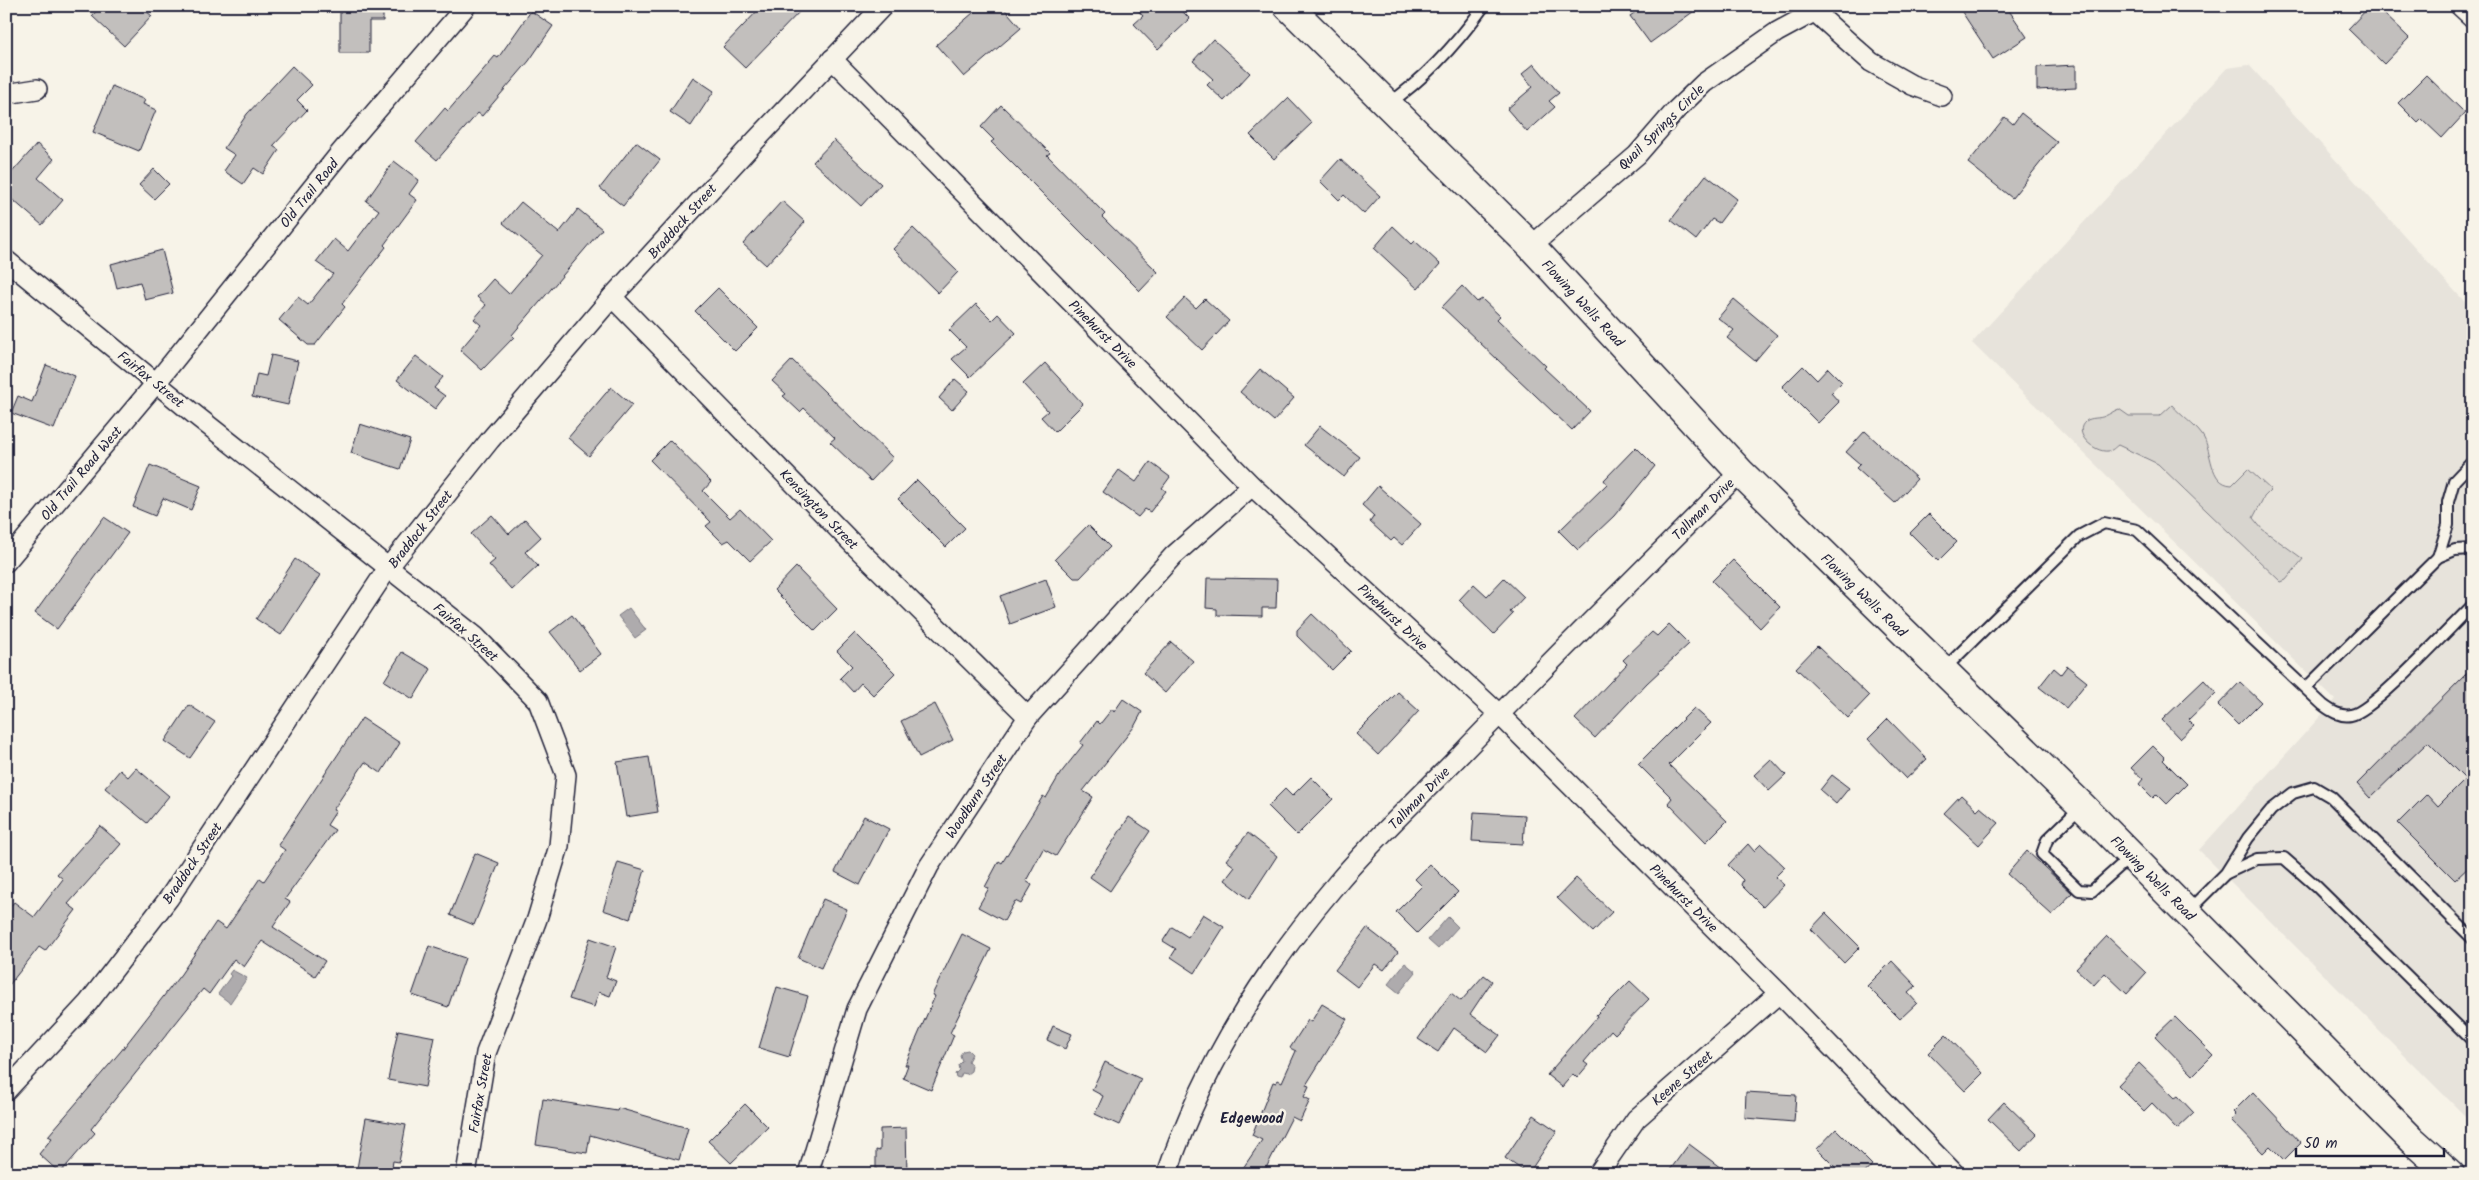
<svg xmlns="http://www.w3.org/2000/svg" width="2479" height="1180" viewBox="0 0 2479 1180" font-family="Kalam,sans-serif">
	<style>
		.built { fill: #e7e3db }
		.green { fill: #d8d5cf; stroke: #7d7c85 }
		.water { fill: #aeabad; stroke: #76747f }
		.building { fill: #c2bfbd; stroke: #22223b }
		.lines { fill: none; stroke-linecap: round; stroke-linejoin: round }
		.lane-casing { stroke: #22223b; stroke-width: 14 }
		.street-casing { stroke: #22223b; stroke-width: 22 }
		.secondary-casing { stroke: #22223b; stroke-width: 31 }
		.lane { stroke: #f7f3e8; stroke-width: 10 }
		.street { stroke: #f7f3e8; stroke-width: 19 }
		.secondary { stroke: #f7f3e8; stroke-width: 28 }
		.labels { text-anchor: middle; stroke-width: 5; stroke-linejoin: round; paint-order: stroke }
		.street-label { font-size: 14px; fill: #22223b; stroke: #f7f3e8 }
		.neighbourhood-label { font-size: 15px; font-weight: bold; fill: #22223b; stroke: #f7f3e8 }
	</style>
	<rect width="100%" height="100%" fill="#f7f3e8"/>
	<filter id="ink" filterUnits="userSpaceOnUse"><feTurbulence type="fractalNoise" baseFrequency=".02" numOctaves="2"/><feDisplacementMap in="SourceGraphic" scale="10" xChannelSelector="R" yChannelSelector="G"/><feConvolveMatrix kernelMatrix="1 2 1 2 8 2 1 2 1" color-interpolation-filters="sRGB"/></filter>
	<g filter="url(#ink)">
		<polygon class="built" points="2249,65 2473,311 2473,1124 2199,850 2335,700 1972,343 2227,68"/>
		<path class="green" d="M2172 405C2181 416 2194 424 2202 435 2213 450 2208 484 2232 485L2248 469 2271 490 2264 497 2253 518 2262 529 2303 559 2286 580 2281 582 2158 464 2118 445C2115 447 2112 451 2108 451 2095 453 2071 433 2086 421 2091 417 2099 419 2105 416 2110 414 2113 411 2119 409L2129 416H2160Z"/>
		<g class="water">
			<polygon points="629,608 646,630 635,638 618,616"/>
			<polygon points="1448,917 1458,927 1438,949 1428,940"/>
			<polygon points="1405,963 1416,972 1399,993 1388,984"/>
			<polygon points="232,970 247,978 230,1003 218,994 231,976 229,974"/>
			<polygon points="968,1050 972,1054 968,1061 972,1066 971,1071 967,1074 962,1073 960,1078 956,1077 955,1074 959,1070 958,1065 962,1061 960,1055 963,1051"/>
		</g>
		<g class="building">
			<polygon points="101,6 140,6 152,16 124,46 92,16"/>
			<polygon points="340,6 383,6 383,21 369,21 369,53 340,53"/>
			<polygon points="762,6 805,6 745,68 723,47"/>
			<polygon points="981,6 1002,6 1021,28 964,77 936,45"/>
			<polygon points="1134,6 1177,6 1190,19 1158,49 1134,24 1143,16"/>
			<polygon points="1644,6 1701,6 1650,43 1630,16"/>
			<polygon points="1958,6 2006,6 2027,37 1993,59"/>
			<polygon points="2370,6 2376,6 2409,38 2384,64 2348,29"/>
			<polygon points="531,11 553,26 529,61 482,116 478,113 437,160 416,142 445,108 448,111 495,56 498,58"/>
			<polygon points="1213,39 1250,73 1224,101 1207,85 1213,79 1193,61"/>
			<polygon points="1534,64 1559,93 1549,101 1555,107 1527,132 1507,109 1533,87 1522,74"/>
			<polygon points="2076,65 2076,88 2037,90 2037,67"/>
			<polygon points="292,66 312,85 297,100 307,110 273,146 279,150 263,174 254,168 243,184 224,171 235,155 224,148 247,114"/>
			<polygon points="2426,75 2465,113 2442,138 2422,119 2418,123 2398,103"/>
			<polygon points="693,77 714,91 691,126 670,112"/>
			<polygon points="112,86 145,100 143,104 156,110 139,151 93,132"/>
			<polygon points="1288,98 1312,123 1274,159 1250,135"/>
			<polygon points="1001,105 1050,153 1047,155 1105,214 1102,217 1158,272 1140,291 991,142 994,140 981,127"/>
			<polygon points="2021,113 2057,142 2012,198 1968,163 2005,117 2013,124"/>
			<polygon points="834,140 881,184 861,206 813,162"/>
			<polygon points="636,142 660,160 623,206 600,188"/>
			<polygon points="37,144 54,159 38,178 63,200 42,225 6,194 6,179"/>
			<polygon points="1340,159 1380,196 1364,214 1344,195 1339,200 1320,181"/>
			<polygon points="394,161 419,180 409,194 417,200 384,245 386,247 342,304 345,307 315,345 308,345 279,320 298,297 308,305 333,274 316,262 334,239 348,251 379,210 366,201"/>
			<polygon points="154,169 169,184 154,199 139,185"/>
			<polygon points="1706,175 1737,199 1719,223 1712,219 1696,240 1671,220"/>
			<polygon points="782,201 805,222 766,265 743,244"/>
			<polygon points="521,202 559,233 578,209 602,229 512,335 514,337 482,370 460,350 481,325 474,319 486,305 477,297 493,279 509,294 542,255 503,223"/>
			<polygon points="1393,226 1412,244 1415,241 1440,264 1418,289 1374,248"/>
			<polygon points="913,228 958,272 938,293 893,249"/>
			<polygon points="162,250 173,293 145,300 140,282 117,288 111,264"/>
			<polygon points="1462,286 1477,302 1482,299 1500,316 1497,319 1546,366 1544,368 1590,411 1572,430 1442,307"/>
			<polygon points="718,288 758,328 735,351 695,311"/>
			<polygon points="1185,298 1196,308 1205,299 1229,321 1202,350 1167,317"/>
			<polygon points="1734,299 1777,335 1755,361 1727,338 1734,330 1718,318"/>
			<polygon points="976,304 992,320 998,314 1016,333 970,377 952,359 966,347 949,330"/>
			<polygon points="271,355 298,361 288,405 252,397 257,374 266,376"/>
			<polygon points="416,356 443,377 434,388 445,396 435,409 397,380"/>
			<polygon points="792,360 893,458 871,481 830,442 835,438 804,408 800,412 783,396 786,394 772,381"/>
			<polygon points="1045,363 1083,404 1055,432 1041,417 1048,411 1023,384"/>
			<polygon points="46,365 75,376 54,429 11,413 18,396 32,402"/>
			<polygon points="1803,366 1817,380 1828,368 1842,382 1831,393 1839,402 1818,423 1782,387"/>
			<polygon points="1260,369 1294,398 1274,421 1240,392"/>
			<polygon points="955,379 969,391 952,410 939,398"/>
			<polygon points="611,387 632,405 589,456 568,438"/>
			<polygon points="360,424 410,440 400,469 351,453"/>
			<polygon points="1320,426 1360,457 1344,477 1304,445"/>
			<polygon points="1865,431 1917,479 1895,503 1856,468 1860,464 1846,452"/>
			<polygon points="670,440 711,482 703,491 730,518 740,509 771,541 750,561 729,540 723,543 706,526 711,522 650,460"/>
			<polygon points="1636,447 1655,466 1614,516 1578,550 1559,531 1607,484 1604,480"/>
			<polygon points="1150,462 1170,477 1162,488 1166,491 1150,512 1145,509 1138,517 1103,492 1119,470 1136,482"/>
			<polygon points="150,465 201,486 191,510 163,498 155,516 133,507"/>
			<polygon points="917,480 965,528 946,547 898,499"/>
			<polygon points="1378,486 1421,524 1402,545 1394,538 1391,541 1370,522 1374,516 1362,505"/>
			<polygon points="1929,514 1957,542 1938,561 1910,533"/>
			<polygon points="492,515 509,534 525,519 541,537 525,552 538,566 512,590 489,565 495,560 471,534"/>
			<polygon points="104,517 128,533 57,629 35,613"/>
			<polygon points="1088,525 1110,547 1080,578 1074,578 1055,559"/>
			<polygon points="295,559 320,575 281,635 256,619"/>
			<polygon points="1733,560 1780,607 1760,628 1712,581"/>
			<polygon points="796,567 837,609 815,631 774,590"/>
			<polygon points="1207,578 1277,579 1276,608 1262,608 1262,616 1217,615 1217,609 1206,608"/>
			<polygon points="1504,578 1524,597 1510,612 1513,614 1494,634 1459,600 1474,584 1487,596"/>
			<polygon points="1046,579 1056,607 1010,624 1000,596"/>
			<polygon points="1312,614 1351,651 1332,670 1297,636 1297,630"/>
			<polygon points="572,615 601,654 580,670 550,632"/>
			<polygon points="1669,624 1689,644 1647,683 1595,738 1575,719 1627,664 1623,660 1652,632 1657,636"/>
			<polygon points="855,633 895,673 873,695 861,683 853,692 840,678 852,666 837,651"/>
			<polygon points="1171,642 1193,661 1165,693 1143,673"/>
			<polygon points="1817,646 1869,696 1848,718 1796,668"/>
			<polygon points="402,652 431,669 413,699 384,681"/>
			<polygon points="2067,666 2087,682 2066,708 2039,687 2054,668 2061,674"/>
			<polygon points="2473,667 2473,863 2455,880 2398,823 2427,794 2438,806 2465,779 2428,742 2370,798 2357,784"/>
			<polygon points="2204,680 2216,693 2188,720 2194,726 2180,739 2162,720"/>
			<polygon points="2240,682 2261,702 2238,725 2218,705"/>
			<polygon points="1398,692 1419,711 1378,755 1356,734"/>
			<polygon points="1123,699 1142,712 1134,727 1083,791 1093,797 1056,856 1043,849 1026,881 1032,885 1021,904 1015,901 1004,921 978,907 989,888 985,887 999,861 1002,863 1043,796 1046,798 1060,774 1083,745 1080,743 1097,721 1100,724 1112,709 1114,712"/>
			<polygon points="935,704 953,740 919,757 901,721"/>
			<polygon points="189,705 215,722 190,758 165,741"/>
			<polygon points="1694,708 1711,723 1669,765 1727,821 1706,842 1668,803 1672,798 1638,764"/>
			<polygon points="362,718 400,743 381,773 365,762 333,810 336,811 327,825 335,830 285,899 290,902 273,927 325,961 315,976 262,941 244,967 234,959 209,994 203,989 91,1129 95,1133 60,1173 39,1154 52,1138 48,1136 121,1051 181,974 216,922 226,929 260,878 264,881 285,850 278,845"/>
			<polygon points="1888,719 1927,759 1906,779 1868,739"/>
			<polygon points="2153,746 2165,758 2163,760 2187,784 2167,804 2157,794 2153,798 2139,784 2143,779 2131,768"/>
			<polygon points="649,757 658,812 626,817 617,762"/>
			<polygon points="1771,759 1786,775 1769,791 1754,775"/>
			<polygon points="136,768 169,796 147,823 105,788 120,770 128,777"/>
			<polygon points="1832,775 1849,788 1836,804 1820,790"/>
			<polygon points="1311,777 1333,799 1297,835 1268,806 1285,789 1292,796"/>
			<polygon points="1961,795 1977,810 1980,807 1999,823 1979,845 1944,813"/>
			<polygon points="1474,812 1525,815 1523,844 1472,841"/>
			<polygon points="864,816 889,829 860,885 835,872"/>
			<polygon points="1129,817 1150,831 1110,891 1090,877"/>
			<polygon points="100,826 121,844 68,904 76,910 45,951 39,947 6,989 6,912 14,902 34,917 63,879 57,874"/>
			<polygon points="1248,833 1277,856 1249,899 1225,880 1235,867 1226,860"/>
			<polygon points="1748,844 1754,851 1761,844 1785,867 1775,877 1784,885 1763,907 1741,885 1743,880 1728,865"/>
			<polygon points="2027,851 2072,893 2052,915 2007,874"/>
			<polygon points="475,853 499,863 474,925 450,915"/>
			<polygon points="618,862 645,870 630,919 603,910"/>
			<polygon points="1430,864 1458,892 1417,933 1396,912 1422,886 1415,879"/>
			<polygon points="1576,878 1612,912 1593,932 1557,898"/>
			<polygon points="823,899 847,909 821,968 798,958"/>
			<polygon points="1826,913 1860,947 1844,963 1811,929"/>
			<polygon points="1203,914 1224,927 1195,973 1171,957 1176,949 1163,941 1172,927 1188,937"/>
			<polygon points="1367,928 1398,952 1384,970 1375,964 1357,987 1335,970"/>
			<polygon points="962,934 991,949 950,1033 954,1035 931,1090 903,1078 908,1065 905,1065 935,996 932,995"/>
			<polygon points="2107,936 2146,973 2127,994 2105,973 2094,985 2076,969"/>
			<polygon points="590,938 616,947 606,977 616,981 610,996 599,992 594,1007 569,999"/>
			<polygon points="429,946 465,958 448,1007 412,995"/>
			<polygon points="1892,961 1916,986 1908,993 1917,1003 1900,1019 1867,986"/>
			<polygon points="1484,975 1492,981 1470,1014 1500,1035 1487,1052 1454,1028 1438,1052 1418,1039 1451,993 1461,1001"/>
			<polygon points="1630,981 1649,999 1615,1034 1611,1030 1584,1062 1588,1065 1577,1078 1573,1074 1562,1087 1547,1075 1597,1017 1596,1015"/>
			<polygon points="777,987 808,996 789,1057 759,1048"/>
			<polygon points="1322,1004 1347,1019 1306,1085 1309,1086 1304,1097 1310,1100 1300,1121 1292,1117 1263,1174 1239,1174 1262,1140 1252,1135 1273,1082 1276,1083 1278,1080 1282,1082 1296,1051 1290,1048 1308,1020 1311,1022"/>
			<polygon points="2175,1017 2213,1055 2193,1075 2155,1036"/>
			<polygon points="1053,1026 1072,1034 1065,1049 1047,1040"/>
			<polygon points="398,1030 435,1037 425,1087 388,1080"/>
			<polygon points="1946,1035 1983,1073 1965,1091 1928,1053"/>
			<polygon points="1105,1062 1141,1079 1119,1125 1095,1114 1103,1096 1092,1090"/>
			<polygon points="2139,1063 2175,1098 2178,1096 2194,1113 2177,1129 2152,1103 2144,1111 2118,1085"/>
			<polygon points="1746,1092 1796,1095 1794,1122 1745,1118"/>
			<polygon points="2253,1092 2301,1143 2284,1160 2270,1146 2263,1153 2231,1120 2236,1115 2233,1112"/>
			<polygon points="543,1099 617,1111 618,1108 688,1128 679,1160 590,1135 587,1153 536,1145"/>
			<polygon points="2004,1102 2037,1134 2021,1151 1988,1119"/>
			<polygon points="745,1104 768,1127 731,1163 708,1141"/>
			<polygon points="1534,1115 1557,1131 1528,1174 1505,1158"/>
			<polygon points="366,1118 406,1125 399,1162 393,1161 391,1174 356,1174"/>
			<polygon points="906,1128 907,1174 876,1174 876,1150 880,1151 880,1129"/>
			<polygon points="1836,1129 1872,1165 1864,1174 1842,1174 1817,1149"/>
			<polygon points="1689,1144 1729,1174 1667,1174"/>
		</g>
		<g class="lines">
			<defs>
				<g id="lane">
					<path d="M1388 104C1425 79 1458 42 1484 6"/>
					<polyline points="2438,557 2448,525 2448,502 2454,481 2473,461"/>
					<path d="M1943 670 2079 536 2104 523 2137 530 2323 705C2331 711 2340 717 2351 715 2373 712 2452 625 2473 605"/>
					<polyline points="2306,688 2438,557 2455,550 2473,549"/>
					<polyline points="2081,807 2047,840 2042,854 2079,890 2092,891 2130,857"/>
					<polyline points="2227,873 2257,859 2284,858 2316,886 2473,1041"/>
					<polyline points="2188,911 2226,873 2248,838 2271,810 2293,793 2314,787 2331,797 2473,939"/>
				</g>
				<g id="street">
					<polyline points="2460,6 2473,18"/>
					<polyline points="1815,12 1871,62 1912,85 1942,96"/>
					<polyline points="832,59 1252,486 1499,714 1779,993 1955,1174"/>
					<polyline points="6,94 37,89"/>
					<polyline points="1531,246 1637,155 1676,110 1704,83 1777,32 1825,6"/>
					<polyline points="6,260 194,414 476,637 538,701 566,775 559,846 537,919 486,1053 466,1174"/>
					<polyline points="612,297 853,544 1028,717"/>
					<polyline points="6,562 156,383 341,152 466,6"/>
					<polyline points="6,1091 88,1003 169,898 388,568 490,440 612,297 757,139 883,6"/>
					<polyline points="808,1174 857,1009 929,866 1028,717 1173,556 1252,486"/>
					<path d="M1167 1174C1203 1066 1265 968 1338 882 1376 837 1421 796 1462 753 1553 658 1647 566 1740 472"/>
					<polyline points="1598,1174 1636,1119 1779,993"/>
				</g>
				<polyline id="secondary" points="1288,6 1531,246 1740,472 2082,806 2412,1140 2450,1174"/>
			</defs>
			<use href="#lane" class="lane-casing"/>
			<use href="#street" class="street-casing"/>
			<use href="#secondary" class="secondary-casing"/>
			<use href="#lane" class="lane"/>
			<use href="#street" class="street"/>
			<use href="#secondary" class="secondary"/>
		</g>
	</g>
	<g class="labels">
		<g class="street-label">
			<text transform="translate(1661 127) rotate(-45)" y="5">Quail Springs Circle</text>
			<text transform="translate(309 193) rotate(-51)" y="5">Old Trail Road</text>
			<text transform="translate(682 221) rotate(-48)" y="5">Braddock Street</text>
			<text transform="translate(1583 303) rotate(47)" y="5">Flowing Wells Road</text>
			<text transform="translate(1103 334) rotate(45)" y="5">Pinehurst Drive</text>
			<text transform="translate(151 379) rotate(39)" y="5">Fairfax Street</text>
			<text transform="translate(81 473) rotate(-50)" y="5">Old Trail Road West</text>
			<text transform="translate(819 509) rotate(46)" y="5">Kensington Street</text>
			<text transform="translate(1703 509) rotate(-45)" y="5">Tallman Drive</text>
			<text transform="translate(420 529) rotate(-52)" y="5">Braddock Street</text>
			<text transform="translate(1864 595) rotate(44)" y="5">Flowing Wells Road</text>
			<text transform="translate(1393 617) rotate(43)" y="5">Pinehurst Drive</text>
			<text transform="translate(466 632) rotate(41)" y="5">Fairfax Street</text>
			<text transform="translate(976 796) rotate(-56)" y="5">Woodburn Street</text>
			<text transform="translate(1419 798) rotate(-46)" y="5">Tallman Drive</text>
			<text transform="translate(192 863) rotate(-56)" y="5">Braddock Street</text>
			<text transform="translate(2153 878) rotate(45)" y="5">Flowing Wells Road</text>
			<text transform="translate(1684 898) rotate(45)" y="5">Pinehurst Drive</text>
			<text transform="translate(1682 1078) rotate(-41)" y="5">Keene Street</text>
			<text transform="translate(480 1093) rotate(-80)" y="5">Fairfax Street</text>
		</g>
		<g class="neighbourhood-label">
			<text x="1252" y="1123">Edgewood</text>
		</g>
	</g>
	<rect width="2479" height="1180" fill="none" stroke="#f7f3e8" stroke-width="25"/>
	<rect x="12" y="12" width="2454" height="1155" fill="none" stroke="#22223b" stroke-width="2" filter="url(#ink)"/>
	<path d="M2296 1148v8h148v-8" fill="none" stroke="#22223b" stroke-width="2.5"/>
	<text x="2304" y="1148" font-size="15" fill="#22223b" stroke="#f7f3e8" stroke-width="4" paint-order="stroke">50 m</text>
</svg>
